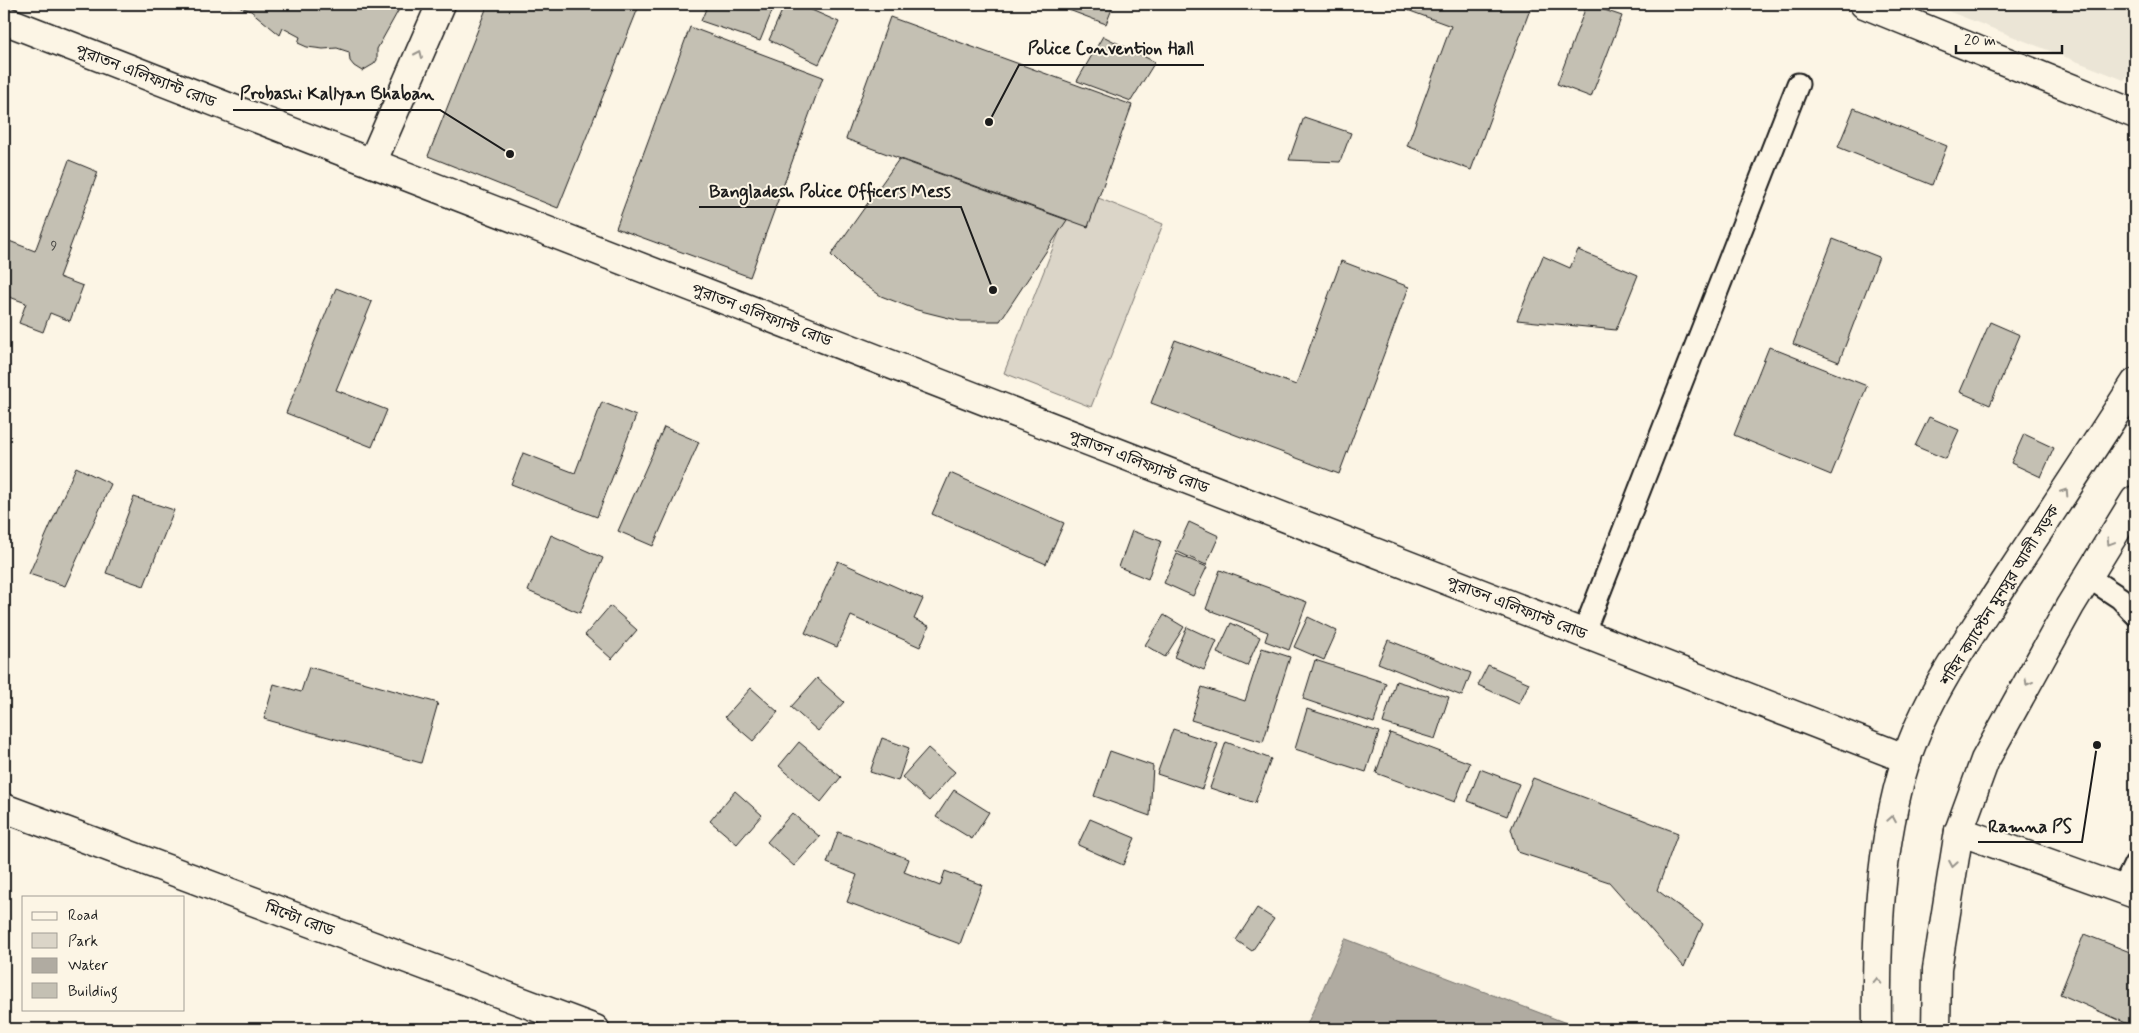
<svg xmlns="http://www.w3.org/2000/svg" width="2139" height="1033" viewBox="0 0 2139 1033" font-family="Mynerve,'Noto Sans Bengali',sans-serif">
	<style>
		.built { fill: #ebe5d6 }
		.green { fill: #dbd5c8; stroke: #7c7872 }
		.water { fill: #b0aba1; stroke: #75726c }
		.building { fill: #c4c0b3; stroke: #1c1c1c }
		.lines { fill: none; stroke-linecap: round; stroke-linejoin: round }
		.service-casing { stroke: #1c1c1c; stroke-width: 25 }
		.minor-casing { stroke: #1c1c1c; stroke-width: 31 }
		.tertiary-casing { stroke: #1c1c1c; stroke-width: 31 }
		.secondary-casing { stroke: #1c1c1c; stroke-width: 31 }
		.primary-casing { stroke: #1c1c1c; stroke-width: 31 }
		.service { stroke: #fcf5e5; stroke-width: 21 }
		.minor { stroke: #fcf5e5; stroke-width: 28 }
		.tertiary { stroke: #fcf5e5; stroke-width: 28 }
		.secondary { stroke: #fcf5e5; stroke-width: 28 }
		.primary { stroke: #fcf5e5; stroke-width: 28 }
		.oneway { stroke: #97938b }
		.labels { text-anchor: middle; stroke-width: 4; stroke-linejoin: round; paint-order: stroke }
		.number-label { font-size: 14px; fill: #464542 }
		.street-label { font-size: 16px; fill: #1c1c1c; stroke: #fcf5e5 }
		.leader { fill: none; stroke: #1c1c1c; stroke-width: 2 }
		.callout-dot { fill: #1c1c1c; stroke: #fcf5e5; stroke-width: 2 }
		.callout-label { font-size: 18px; text-anchor: middle; font-weight: bold; fill: #1c1c1c; stroke: #fcf5e5; stroke-width: 4; stroke-linejoin: round; paint-order: stroke }
	</style>
	<rect width="100%" height="100%" fill="#fcf5e5"/>
	<filter id="ink" filterUnits="userSpaceOnUse"><feTurbulence type="fractalNoise" baseFrequency=".02" numOctaves="2"/><feDisplacementMap in="SourceGraphic" scale="10" xChannelSelector="R" yChannelSelector="G"/><feConvolveMatrix kernelMatrix="1 2 1 2 8 2 1 2 1" color-interpolation-filters="sRGB"/></filter>
	<g filter="url(#ink)">
		<polygon class="built" points="1930,4 2135,4 2135,64 2124,80"/>
		<polygon class="green" points="1076,189 1163,224 1091,407 1004,373"/>
		<polygon class="water" points="1345,939 1346,939 1582,1029 1305,1029"/>
		<g class="building">
			<polygon points="223,4 402,4 377,49 377,60 374,64 362,71 354,66 350,61 349,52 337,48 323,49 307,47 298,43 300,37 283,28 280,35 251,11 236,5 230,6"/>
			<polygon points="488,4 632,4 639,6 558,208 428,156"/>
			<polygon points="708,4 775,4 760,41 701,21"/>
			<polygon points="785,4 798,4 839,22 819,64 769,40"/>
			<polygon points="1053,4 1114,4 1106,24"/>
			<polygon points="1391,4 1532,4 1471,170 1407,146 1451,26"/>
			<polygon points="1587,4 1622,16 1591,97 1557,84"/>
			<polygon points="890,17 1132,105 1088,227 846,139"/>
			<polygon points="690,27 823,77 750,277 616,228"/>
			<polygon points="1103,36 1155,62 1131,101 1077,81"/>
			<polygon points="1854,108 1947,146 1932,185 1838,147"/>
			<polygon points="1304,117 1351,133 1340,162 1289,160"/>
			<polygon points="899,159 1067,220 1000,321 961,321 917,310 881,296 851,275 831,255"/>
			<polygon points="69,160 98,172 59,277 83,286 70,321 50,313 43,332 19,323 26,303 4,295 4,239 35,251"/>
			<polygon points="1833,239 1879,257 1839,362 1793,344"/>
			<polygon points="1578,250 1638,275 1616,330 1517,320 1543,256 1570,268"/>
			<polygon points="1341,261 1409,287 1339,474 1151,403 1175,340 1296,385"/>
			<polygon points="336,288 372,302 336,390 387,410 372,447 286,413"/>
			<polygon points="1990,322 2020,335 1990,405 1960,392"/>
			<polygon points="1769,347 1867,386 1831,475 1734,435"/>
			<polygon points="602,402 636,416 597,517 511,484 523,453 575,473"/>
			<polygon points="1929,417 1959,430 1946,459 1915,446"/>
			<polygon points="664,427 699,442 653,546 618,531"/>
			<polygon points="2024,434 2054,448 2041,477 2011,463"/>
			<polygon points="76,467 111,484 65,586 29,574"/>
			<polygon points="950,473 1064,523 1046,564 932,514"/>
			<polygon points="134,497 174,510 144,586 106,573"/>
			<polygon points="1189,522 1219,536 1206,565 1176,551"/>
			<polygon points="1132,531 1161,541 1148,579 1119,567"/>
			<polygon points="551,535 603,558 580,613 528,591"/>
			<polygon points="1177,554 1207,567 1193,596 1164,583"/>
			<polygon points="838,561 923,599 914,619 929,626 920,647 851,616 837,647 805,633"/>
			<polygon points="1220,570 1307,602 1289,650 1265,641 1268,632 1206,609"/>
			<polygon points="610,606 637,630 612,659 585,635"/>
			<polygon points="1164,615 1184,627 1165,657 1145,645"/>
			<polygon points="1308,617 1337,631 1324,660 1294,647"/>
			<polygon points="1231,623 1260,637 1247,666 1217,653"/>
			<polygon points="1187,627 1217,641 1204,670 1174,657"/>
			<polygon points="1388,640 1471,673 1462,696 1378,663"/>
			<polygon points="1262,648 1290,657 1263,742 1191,720 1202,687 1245,701"/>
			<polygon points="1315,660 1386,683 1374,723 1303,699"/>
			<polygon points="1488,665 1529,683 1519,704 1478,685"/>
			<polygon points="309,667 438,703 421,763 264,719 274,684 301,692"/>
			<polygon points="817,678 844,702 818,731 791,707"/>
			<polygon points="1396,681 1449,697 1435,739 1383,723"/>
			<polygon points="751,688 778,712 753,741 725,717"/>
			<polygon points="1307,709 1379,732 1366,772 1295,749"/>
			<polygon points="1173,729 1218,744 1202,789 1157,774"/>
			<polygon points="1390,733 1470,763 1455,802 1376,773"/>
			<polygon points="882,738 909,748 898,781 870,772"/>
			<polygon points="799,742 841,777 821,802 779,766"/>
			<polygon points="1226,742 1271,759 1255,803 1210,788"/>
			<polygon points="928,748 955,772 929,801 902,777"/>
			<polygon points="1110,751 1153,766 1150,816 1094,796"/>
			<polygon points="1480,769 1519,784 1507,816 1468,801"/>
			<polygon points="1533,778 1678,833 1657,890 1703,924 1684,967 1609,882 1518,852 1511,829"/>
			<polygon points="954,790 989,812 972,839 936,817"/>
			<polygon points="735,791 762,815 737,844 710,821"/>
			<polygon points="792,813 820,837 794,866 767,842"/>
			<polygon points="1090,819 1135,838 1123,865 1078,845"/>
			<polygon points="838,832 909,859 904,872 940,886 945,871 982,885 960,944 847,902 857,875 827,863"/>
			<polygon points="1257,908 1274,919 1252,951 1236,940"/>
			<polygon points="2084,934 2135,954 2135,1027 2060,994"/>
			<polygon points="1164,1021 1184,1029 1161,1029"/>
		</g>
		<g class="lines">
			<defs>
				<g id="service">
					<polyline points="2088,577 2120,598 2135,614"/>
					<polyline points="1584,632 1798,84"/>
					<polyline points="2123,889 2135,864"/>
				</g>
				<polyline id="minor" points="372,163 441,4"/>
				<g id="tertiary">
					<polyline points="4,20 1907,759"/>
					<polyline points="1959,831 2135,894"/>
				</g>
				<g id="secondary">
					<polyline points="1864,4 2135,114"/>
					<polyline points="4,808 595,1029"/>
				</g>
				<g id="primary">
					<path d="M1877 1029C1876 940 1879 846 1906 760 1927 695 1970 636 2007 579 2050 514 2093 449 2135 383"/>
					<polyline points="1936,1029 1937,969 1959,831 1985,760 2070,606 2135,500"/>
				</g>
			</defs>
			<use href="#service" class="service-casing"/>
			<use href="#minor" class="minor-casing"/>
			<use href="#tertiary" class="tertiary-casing"/>
			<use href="#secondary" class="secondary-casing"/>
			<use href="#primary" class="primary-casing"/>
			<use href="#service" class="service"/>
			<use href="#minor" class="minor"/>
			<use href="#tertiary" class="tertiary"/>
			<use href="#secondary" class="secondary"/>
			<use href="#primary" class="primary"/>
		</g>
		<defs><path id="oneway-chevron" d="M-2-3.5L2.5 0L-2 3.5" fill="none" stroke-width="1.6" stroke-linecap="round" stroke-linejoin="round" transform="scale(1.25)"/></defs>
		<g class="oneway">
			<use href="#oneway-chevron" transform="translate(419 54) rotate(-66)"/>
			<use href="#oneway-chevron" transform="translate(2065 492) rotate(-57)"/>
			<use href="#oneway-chevron" transform="translate(2110 542) rotate(121)"/>
			<use href="#oneway-chevron" transform="translate(2028 682) rotate(119)"/>
			<use href="#oneway-chevron" transform="translate(1892 819) rotate(-80)"/>
			<use href="#oneway-chevron" transform="translate(1953 864) rotate(100)"/>
			<use href="#oneway-chevron" transform="translate(1877 981) rotate(-88)"/>
		</g>
	</g>
	<g class="labels">
		<g class="number-label">
			<text x="54" y="250">9</text>
		</g>
		<g class="street-label">
			<text transform="translate(146 75) rotate(21)" y="6">পুরাতন এলিফ্যান্ট রোড</text>
			<text transform="translate(762 314) rotate(21)" y="6">পুরাতন এলিফ্যান্ট রোড</text>
			<text transform="translate(1139 461) rotate(21)" y="6">পুরাতন এলিফ্যান্ট রোড</text>
			<text transform="translate(1999 595) rotate(-58)" y="6">শহিদ ক্যাপ্টেন মুনসুর আলী সড়ক</text>
			<text transform="translate(1517 607) rotate(21)" y="6">পুরাতন এলিফ্যান্ট রোড</text>
			<text transform="translate(300 918) rotate(20)" y="6">মিন্টো রোড</text>
		</g>
	</g>
	<path class="leader" d="M989 122L1019 65H1204M510 154L440 110H233M993 290L961 207H699M2097 745L2082 842H1978"/>
	<g class="callout-dot">
		<circle cx="989" cy="122" r="5"/>
		<circle cx="510" cy="154" r="5"/>
		<circle cx="993" cy="290" r="5"/>
		<circle cx="2097" cy="745" r="5"/>
	</g>
	<g class="callout-label">
		<text x="1111" y="54">Police Convention Hall</text>
		<text x="337" y="99">Probashi Kallyan Bhaban</text>
		<text x="830" y="197">Bangladesh Police Officers Mess</text>
		<text x="2030" y="832">Ramna PS</text>
	</g>
	<rect width="2139" height="1033" fill="none" stroke="#fcf5e5" stroke-width="20"/>
	<rect x="10" y="10" width="2119" height="1013" fill="none" stroke="#1c1c1c" stroke-width="2" filter="url(#ink)"/>
	<rect x="22" y="896" width="162" height="115" fill="#fcf5e5" stroke="#a29e95"/>
	<rect x="32" y="912" width="25" height="8" fill="#fcf5e5" stroke="#a29e95"/>
	<text x="68" y="920" font-size="15" fill="#1c1c1c">Road</text>
	<rect x="32" y="933" width="25" height="15" fill="#dbd5c8" stroke="#a29e95"/>
	<text x="68" y="946" font-size="15" fill="#1c1c1c">Park</text>
	<rect x="32" y="958" width="25" height="15" fill="#b0aba1" stroke="#a29e95"/>
	<text x="68" y="970" font-size="15" fill="#1c1c1c">Water</text>
	<rect x="32" y="983" width="25" height="15" fill="#c4c0b3" stroke="#a29e95"/>
	<text x="68" y="996" font-size="15" fill="#1c1c1c">Building</text>
	<path d="M1956 45v8h106v-8" fill="none" stroke="#1c1c1c" stroke-width="2.5"/>
	<text x="1964" y="45" font-size="15" fill="#1c1c1c" stroke="#fcf5e5" stroke-width="4" paint-order="stroke">20 m</text>
</svg>
